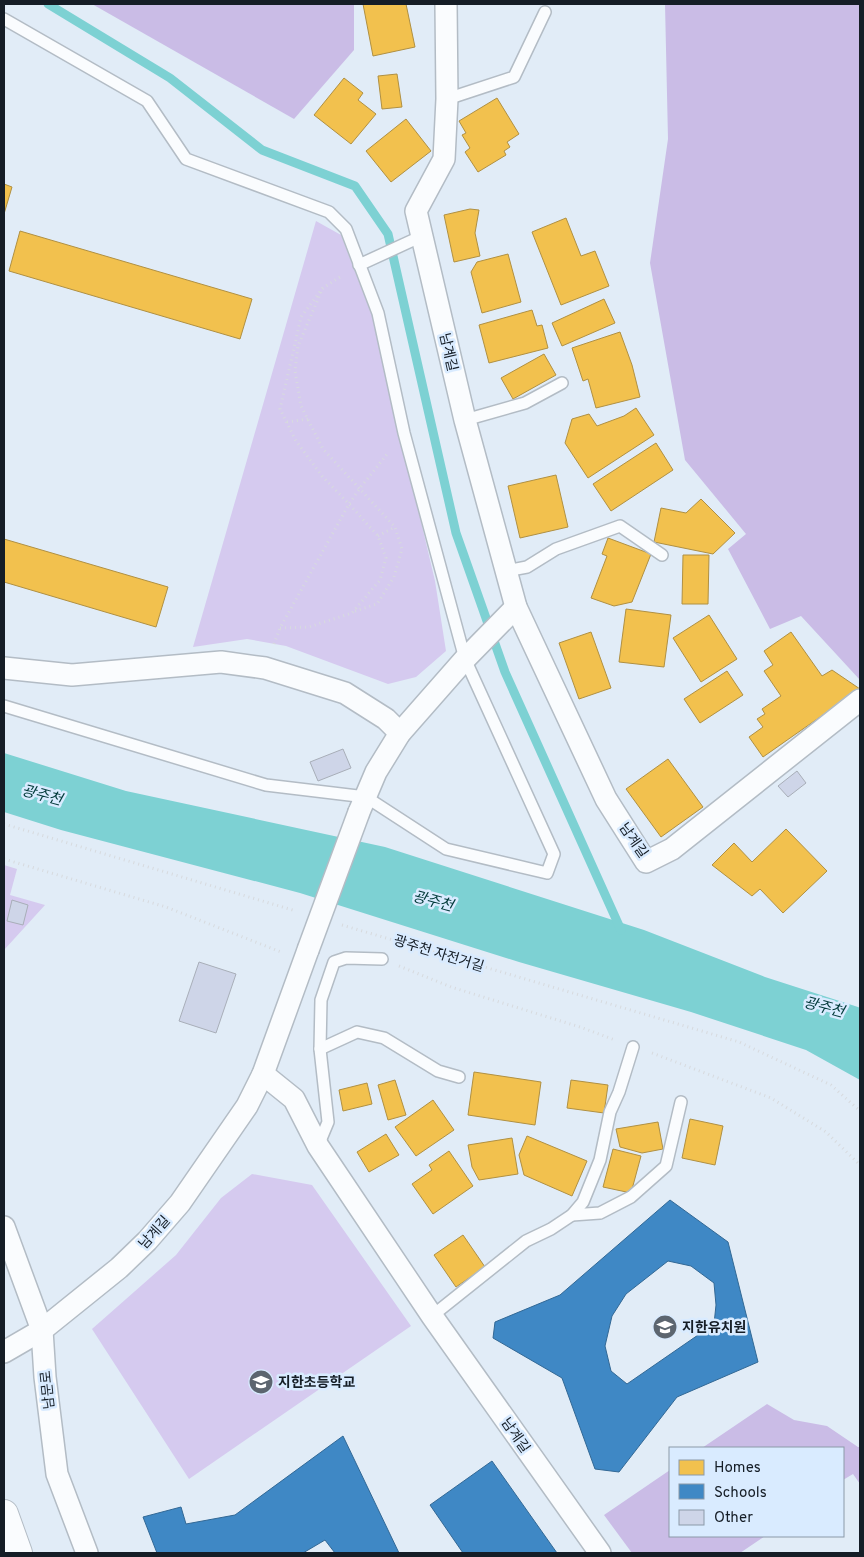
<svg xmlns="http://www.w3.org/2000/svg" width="864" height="1557" viewBox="0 0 864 1557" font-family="Overpass,'Noto Sans KR',sans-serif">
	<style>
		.green { fill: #d5caef }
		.forest { fill: #cabce6 }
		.water { fill: #7dd1d3 }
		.homes { fill: #f2c14e; stroke: #b09042 }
		.schools { fill: #3f88c5; stroke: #326895; fill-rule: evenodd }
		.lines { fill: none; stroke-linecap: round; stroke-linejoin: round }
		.stream { stroke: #7dd1d3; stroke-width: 9 }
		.building { fill: #ced5e8; stroke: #a8aeb8 }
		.service-casing { stroke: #b3bcc5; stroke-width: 14 }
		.minor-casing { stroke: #b3bcc5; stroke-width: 24 }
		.primary-casing { stroke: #b3bcc5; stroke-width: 30 }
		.path { stroke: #d7dade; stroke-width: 3; stroke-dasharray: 1 4; stroke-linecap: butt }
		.service { stroke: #fafcfe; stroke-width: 11 }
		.minor { stroke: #fafcfe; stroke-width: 21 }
		.primary { stroke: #fafcfe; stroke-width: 28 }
		.minor-bridge-casing { stroke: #b3bcc5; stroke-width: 24; stroke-linecap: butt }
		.minor-bridge { stroke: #fafcfe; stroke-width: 21 }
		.labels { text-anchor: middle; stroke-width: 5; stroke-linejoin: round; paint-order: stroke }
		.street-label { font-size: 14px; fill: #151d26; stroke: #d9ebff }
		.poi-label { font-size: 14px; font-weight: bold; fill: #151d26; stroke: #d9ebff; text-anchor: start }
		.water-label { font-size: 15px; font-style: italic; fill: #003939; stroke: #d9ebff }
	</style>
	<rect width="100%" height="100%" fill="#e1ecf7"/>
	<g class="green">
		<polygon points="316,221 341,235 373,318 435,581 446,651 416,677 388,684 286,646 247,639 193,647"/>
		<polygon points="4,865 17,869 10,895 45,905 4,950"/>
		<polygon points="252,1174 312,1185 411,1326 189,1479 92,1329 176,1255 221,1198"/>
	</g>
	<g class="forest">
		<polygon points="92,4 354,4 354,50 294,119"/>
		<polygon points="665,4 860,4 860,680 801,616 770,629 728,549 746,534 685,460 650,263 668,139"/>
		<polygon points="767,1404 794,1420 827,1426 858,1447 860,1447 860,1484 853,1474 843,1480 843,1448 702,1448"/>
		<polygon points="670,1470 670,1536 765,1536 740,1553 632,1553 604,1515"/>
	</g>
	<polygon class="water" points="4,753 126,791 385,847 644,930 765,977 858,1007 860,1008 860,1080 806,1050 691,1012 519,962 300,893 61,830 4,812"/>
	<g class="homes">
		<polygon points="363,4 406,4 415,47 373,56"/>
		<polygon points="397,74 402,107 382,109 378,76"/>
		<polygon points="344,78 363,93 358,100 376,114 351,144 314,115"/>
		<polygon points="497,98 519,134 507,142 510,147 504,151 506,155 478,172 465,152 470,148 462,135 466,133 459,121"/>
		<polygon points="406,119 431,151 391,182 366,151"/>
		<polygon points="4,184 12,187 4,214"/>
		<polygon points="470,209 479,210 475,233 480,256 454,262 444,215"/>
		<polygon points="566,218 581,256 595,251 609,286 561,305 532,232"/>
		<polygon points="20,231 252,299 240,339 9,271"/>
		<polygon points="508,254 521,302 482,313 471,272 477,262"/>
		<polygon points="604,299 615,323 562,346 552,323"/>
		<polygon points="532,310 537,326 542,325 548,348 489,363 479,325"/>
		<polygon points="620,332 632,365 640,397 596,408 588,379 583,381 572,348"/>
		<polygon points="544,354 556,375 513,399 501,378"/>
		<polygon points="636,408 654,435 588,478 565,443 572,419 589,414 597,426 624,416"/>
		<polygon points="656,443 673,470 611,511 593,484"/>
		<polygon points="556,475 568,527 520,538 508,486"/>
		<polygon points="701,499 735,533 713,554 654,542 661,508 686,513"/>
		<polygon points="608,538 651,554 632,602 614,606 591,598 607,556 602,554"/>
		<polygon points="4,539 168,587 156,627 4,582"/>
		<polygon points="683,555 709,555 708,604 682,604"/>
		<polygon points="626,609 671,615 664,667 619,662"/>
		<polygon points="709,615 737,659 701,682 673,638"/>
		<polygon points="591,632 611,688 579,699 559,643"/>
		<polygon points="791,632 822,676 832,670 860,689 763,757 749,737 763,727 757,719 765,714 762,709 781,696 764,671 773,665 764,651"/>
		<polygon points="727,671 743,695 700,723 684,699"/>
		<polygon points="668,759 703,807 661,837 626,789"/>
		<polygon points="786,829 827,871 783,913 760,889 752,896 712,865 734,843 752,862"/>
		<polygon points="474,1072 541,1082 535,1125 468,1115"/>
		<polygon points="395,1080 406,1115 388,1120 378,1085"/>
		<polygon points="571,1080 608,1085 604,1113 567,1108"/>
		<polygon points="367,1083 372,1104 343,1111 339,1090"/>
		<polygon points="433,1100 454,1130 416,1156 395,1127"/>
		<polygon points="690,1119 723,1126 715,1165 682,1158"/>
		<polygon points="658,1122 663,1149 642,1153 620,1147 616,1129"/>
		<polygon points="386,1134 399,1155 369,1172 357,1152"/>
		<polygon points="527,1136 587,1161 572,1196 524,1175 519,1155"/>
		<polygon points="512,1138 518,1174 479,1180 472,1167 468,1145"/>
		<polygon points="613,1149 641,1156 631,1193 603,1187"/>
		<polygon points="449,1151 473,1186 433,1214 412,1184 432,1170 429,1165"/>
		<polygon points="463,1235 485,1267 456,1287 434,1255"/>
	</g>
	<g class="schools">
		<path d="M670 1200 728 1242 758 1362 677 1397 619 1472 595 1469 562 1378 493 1338 495 1322 560 1295ZM668 1261 691 1266 714 1283 716 1305 714 1324 627 1384 611 1371 605 1346 612 1316 626 1294Z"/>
		<polygon points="343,1436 399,1553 335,1553 325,1540 303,1553 157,1553 143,1517 181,1507 186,1524 235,1515"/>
		<polygon points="492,1461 557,1553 463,1553 430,1505"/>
	</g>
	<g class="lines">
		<polyline class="stream" points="48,4 170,78 262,150 355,186 388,234 456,533 505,672 621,930"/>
	</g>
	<g class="building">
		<polygon points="343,749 351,768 318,781 310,762"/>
		<polygon points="797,771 806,783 788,797 778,786"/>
		<polygon points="12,900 28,905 23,925 7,921"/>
		<polygon points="199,962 236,974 216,1033 179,1021"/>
	</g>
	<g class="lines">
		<defs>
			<g id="service">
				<polyline points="4,19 147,101 186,159 329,212 346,229 378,313 404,433 465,659 554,854 547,873 446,849 366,797 266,785 4,706"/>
				<polyline points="447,99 514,77 545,12"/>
				<polyline points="359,265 422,236"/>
				<polyline points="465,420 525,403 562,383"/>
				<polyline points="506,571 527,567 556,549 620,526 662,555"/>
				<polyline points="320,1049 357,1032 384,1038 438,1071 459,1077"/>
				<polyline points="318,1146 328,1122 320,1049 321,1000 334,962 346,958 382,959"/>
				<polyline points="572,1215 600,1213 631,1197 666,1166 681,1102"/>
				<polyline points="432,1316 526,1241 551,1229 572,1215 583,1202 600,1160 610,1112 619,1092 633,1047"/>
			</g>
			<g id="minor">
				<polyline points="446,4 447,99 444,159 416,211 465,420 516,607 606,799 646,862 672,849 860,700"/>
				<polyline points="4,668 72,675 221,662 265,668 345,693 386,719 400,733"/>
				<polyline points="359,812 376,772 400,733 465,659 516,607"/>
				<polyline points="263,1074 294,1099 318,1146 432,1316 600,1553"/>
				<polyline points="4,1227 42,1330 45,1377 57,1474 87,1553"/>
				<polyline points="4,1352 42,1330 119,1268 147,1241 180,1203 247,1106 263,1074 308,950"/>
			</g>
			<polyline id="primary" points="4,1514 18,1553"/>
		</defs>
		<use href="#service" class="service-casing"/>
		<use href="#minor" class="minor-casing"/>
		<use href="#primary" class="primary-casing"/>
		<g class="path">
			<polyline points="321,292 298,346 295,371 301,406 323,449 395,527 402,549 394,577 377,604 352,612"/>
			<polyline points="287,422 308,419"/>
			<polyline points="378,536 395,527"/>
			<polyline points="280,628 309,627 352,613 380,580 386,558 378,536 349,504 322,476 296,441 280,409 301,317 323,288 343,275"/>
			<polyline points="274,644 280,628 349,504 360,488 388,453"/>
			<polyline points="4,824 296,911"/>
			<polyline points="4,859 166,907 281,952"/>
			<polyline points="342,925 739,1042 831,1085 860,1111"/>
			<polyline points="399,966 451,987 580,1027 615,1040"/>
			<polyline points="652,1053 771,1098 826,1132 860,1165"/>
		</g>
		<use href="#service" class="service"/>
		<use href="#minor" class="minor"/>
		<use href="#primary" class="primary"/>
		<defs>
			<polyline id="minor-bridge" points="308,950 359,812"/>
		</defs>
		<use href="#minor-bridge" class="minor-bridge-casing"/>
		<use href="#minor-bridge" class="minor-bridge"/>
	</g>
	<defs>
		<symbol id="school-disc" viewBox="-11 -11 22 22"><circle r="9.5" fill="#5c656f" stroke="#d9ebff"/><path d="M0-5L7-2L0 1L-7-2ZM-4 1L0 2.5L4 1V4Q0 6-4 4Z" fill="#fff"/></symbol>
	</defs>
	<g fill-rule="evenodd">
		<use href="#school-disc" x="651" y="1313" width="28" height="28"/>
		<use href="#school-disc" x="247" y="1368" width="28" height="28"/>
	</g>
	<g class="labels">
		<g class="street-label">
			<text transform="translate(449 352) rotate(77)" y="5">남계길</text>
			<text transform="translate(634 840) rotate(55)" y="5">남계길</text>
			<text transform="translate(439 953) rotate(17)" y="5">광주천 자전거길</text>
			<text transform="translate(154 1232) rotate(-48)" y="5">남계길</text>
			<text transform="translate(47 1390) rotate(-96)" y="5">남문로</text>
			<text transform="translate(516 1435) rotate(55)" y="5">남계길</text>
		</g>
		<g class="poi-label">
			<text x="682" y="1332">지한유치원</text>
			<text x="278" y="1387">지한초등학교</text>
		</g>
		<g class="water-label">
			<text transform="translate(42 795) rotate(15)" y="5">광주천</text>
			<text transform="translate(433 901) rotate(15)" y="5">광주천</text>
			<text transform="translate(824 1007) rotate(15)" y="5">광주천</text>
		</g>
	</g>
	<rect width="864" height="1557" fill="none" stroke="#151d26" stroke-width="10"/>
	<rect x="669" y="1447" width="175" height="90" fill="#d9ebff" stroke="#8b99a8"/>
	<rect x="679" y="1460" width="25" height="15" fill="#f2c14e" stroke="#8b99a8"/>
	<text x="714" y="1472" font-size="15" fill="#151d26">Homes</text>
	<rect x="679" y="1484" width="25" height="15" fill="#3f88c5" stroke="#8b99a8"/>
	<text x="714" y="1497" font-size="15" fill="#151d26">Schools</text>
	<rect x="679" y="1510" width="25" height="15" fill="#ced5e8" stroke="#8b99a8"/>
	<text x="714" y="1522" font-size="15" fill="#151d26">Other</text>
</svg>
